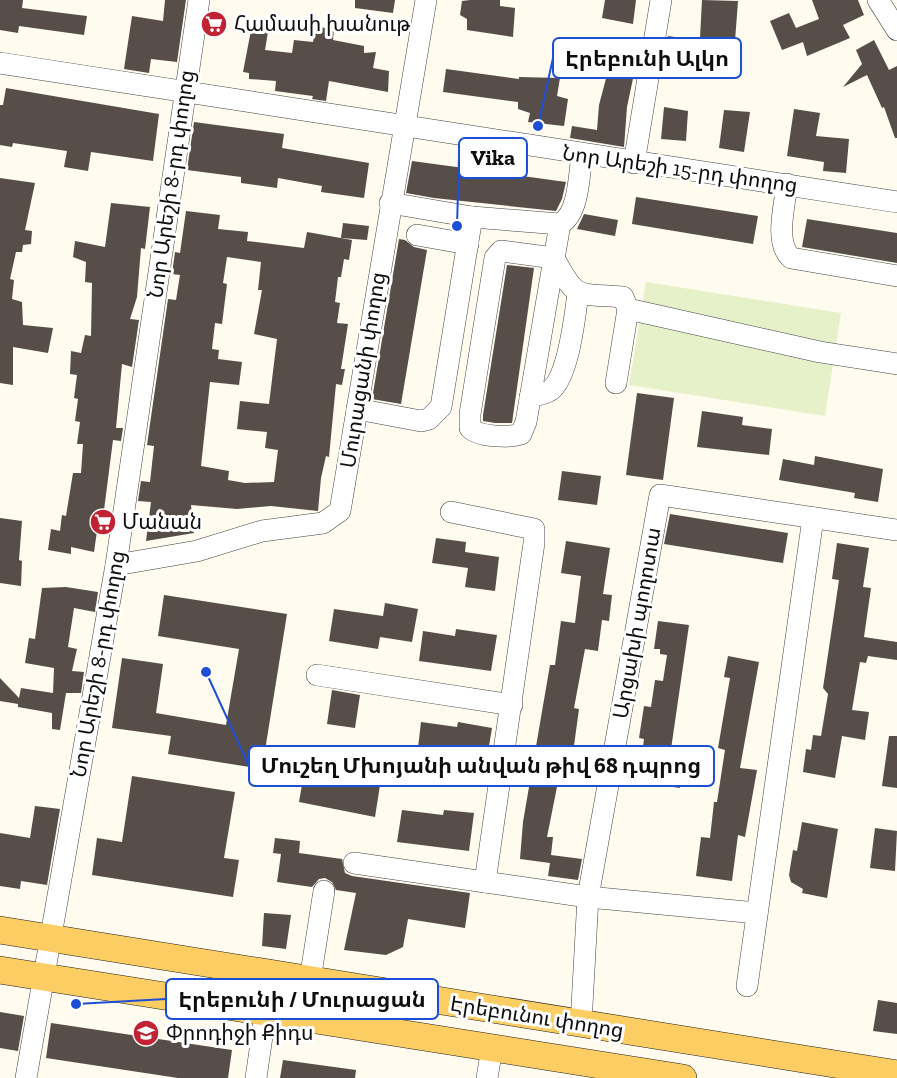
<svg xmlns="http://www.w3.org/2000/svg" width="897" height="1078" viewBox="0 0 897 1078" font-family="'Zilla Slab','Noto Sans Armenian',serif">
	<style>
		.pitch { fill: #e6f1c9 }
		.building { fill: #574e4a; fill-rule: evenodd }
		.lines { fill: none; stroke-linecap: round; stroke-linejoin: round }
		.minor-casing { stroke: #414141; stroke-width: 22 }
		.major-casing { stroke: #1f1f1f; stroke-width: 28 }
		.minor { stroke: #fff; stroke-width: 21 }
		.major { stroke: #fbcd63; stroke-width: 27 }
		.labels { text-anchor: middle; stroke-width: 6; stroke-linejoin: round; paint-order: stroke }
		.poi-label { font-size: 21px; fill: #0e0e0e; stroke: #fff; text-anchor: start }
		.street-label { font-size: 21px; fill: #0e0e0e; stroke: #fff }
		.leader { fill: none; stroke: #1d4ed8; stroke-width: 2 }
		.callout-dot { fill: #1d4ed8; stroke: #fff; stroke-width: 2 }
		.callout { fill: #fff; stroke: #1d4ed8; stroke-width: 2 }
		.callout-label { font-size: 22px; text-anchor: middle; font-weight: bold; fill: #0e0e0e }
	</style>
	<rect width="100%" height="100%" fill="#fffbef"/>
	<polygon class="pitch" points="646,282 841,313 825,416 629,385"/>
	<g class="building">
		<polygon points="0,0 23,0 22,8 87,16 84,35 19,26 18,33 0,30"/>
		<polygon points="165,0 186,0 177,62 151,59 149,73 124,69 132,16 163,21"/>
		<polygon points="355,0 395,0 393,13 355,8"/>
		<polygon points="470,0 500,0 500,6 515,8 513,37 467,30 467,19 460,15 462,1"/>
		<polygon points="605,0 636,0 633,24 602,18"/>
		<polygon points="702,0 738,1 735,41 700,38"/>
		<polygon points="812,0 858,0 864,15 843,25 850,38 807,56 803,42 782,50 770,21 789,13 796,28 819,19"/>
		<polygon points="252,25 269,26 265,50 292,53 294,40 313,42 316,26 334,30 333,40 364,46 364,53 376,52 373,68 389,71 388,92 329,81 326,101 312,99 313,96 275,91 276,81 249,79 249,73 243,72"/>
		<polygon points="668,36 688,39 688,62 664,59"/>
		<polygon points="874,40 889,70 897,66 897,138 895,138 884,107 882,108 867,75 843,87 862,64 856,50"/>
		<polygon points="613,52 638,55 627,107 624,147 570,138 572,126 597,130 599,105"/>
		<polygon points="446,69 519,79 519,77 560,78 557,96 568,99 564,126 528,122 530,113 518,109 518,102 443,92"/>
		<polygon points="6,88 159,114 153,161 91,152 88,171 64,167 67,151 13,143 12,147 0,145 0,105 3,105"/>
		<polygon points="664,107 688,111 686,141 661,139"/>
		<polygon points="794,109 820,113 816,136 849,139 846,173 823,171 824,162 787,156"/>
		<polygon points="724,110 750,112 744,152 719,148"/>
		<polygon points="194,122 284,134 282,148 369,163 364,198 321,192 322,186 278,178 277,188 241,183 241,177 187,170"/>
		<polygon points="412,161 566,182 562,199 556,211 434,198 406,193"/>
		<polygon points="0,178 35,183 25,230 32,231 31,244 23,245 22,252 16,252 10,279 14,280 12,299 22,302 23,325 53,328 48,353 13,347 13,385 0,383"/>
		<polygon points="636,197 758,216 753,244 632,224"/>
		<polygon points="111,203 150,207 145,249 141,248 137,297 130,319 139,320 132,367 122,364 116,428 123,428 121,441 113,440 103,518 99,517 94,552 71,547 71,554 48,550 51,529 60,531 62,515 66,516 73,473 81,473 83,444 77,444 80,422 75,421 78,399 74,398 77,375 70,374 71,351 81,353 85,335 91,336 92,283 85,282 86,262 73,257 75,241 105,247"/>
		<path d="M186 211 220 215 218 229 248 232 247 241 304 248 307 232 352 240 349 260 344 259 341 277H338L335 302 340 303 337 323 348 324 341 369H345L342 385 336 384 329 457 326 456 321 478 318 511 271 506 237 509 191 505 194 533 146 541 151 502 138 501 141 481 150 482 154 446 147 445 168 299 176 300 180 275 172 274 175 252 180 253ZM227 257 261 262 258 290H262L254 334 277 339 269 404 240 401 237 429 267 432 265 448 278 450 274 482 245 483 228 480 229 471 201 466 210 382 239 385 242 362 218 359 219 350 212 349 215 323 222 324 227 284 223 283Z"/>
		<polygon points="584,214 618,220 615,236 577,229"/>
		<polygon points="807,219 897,233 897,263 802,247"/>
		<polygon points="343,223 369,226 367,240 341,238"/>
		<polygon points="399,239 405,240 414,247 427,250 401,404 372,399"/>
		<polygon points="507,265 534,268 512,423 495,423 483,421 483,415"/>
		<polygon points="637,393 674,398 663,480 626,475"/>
		<polygon points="702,411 743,417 742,425 772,429 769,455 697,447"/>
		<polygon points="815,456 883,469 878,502 854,498 855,493 779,480 783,459 814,465"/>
		<polygon points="562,471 601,476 597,505 558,500"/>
		<polygon points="670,514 788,533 783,563 664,544"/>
		<polygon points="0,518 22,521 19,560 22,561 21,586 0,583"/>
		<polygon points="436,538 466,542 465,552 499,557 495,591 465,587 468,568 432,563"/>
		<polygon points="566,541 610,548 603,594 612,595 609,621 602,620 598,651 585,649 574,708 579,709 573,753 564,752 547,837 553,837 551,855 582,859 578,880 548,876 550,863 520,859 523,822 550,665 555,665 561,621 575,623 581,576 561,573"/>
		<polygon points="837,543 869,548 863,587 871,588 864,637 897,642 897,660 868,656 866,663 860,662 852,710 869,712 865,740 842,736 835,778 803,772 806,749 811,750 813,735 821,736 828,694 823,688 839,580 832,579"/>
		<polygon points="66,587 98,592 95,612 74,608 68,647 77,649 72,671 84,672 81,693 66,693 60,730 52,729 52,713 18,707 18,704 0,701 0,678 19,698 21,688 53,693 54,668 25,663 29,638 35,639 42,588"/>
		<polygon points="164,595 287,614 262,769 168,754 171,736 112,728 122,658 163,664 156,713 226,725 239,649 158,636"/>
		<polygon points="385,603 418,609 412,642 380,637 378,649 329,641 334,609 383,616"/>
		<polygon points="658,621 689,625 669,763 683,765 680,788 646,783 648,770 640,768 644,739 639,738 644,706 651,707 655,680 663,681 667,655 660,654 660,649 654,649"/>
		<polygon points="456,629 497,635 491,671 419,661 423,631 455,636"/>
		<polygon points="728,656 759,662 740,768 757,770 745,837 738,835 732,881 696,876 701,837 710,838 714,802 717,802 725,750 718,748 730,678 724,677"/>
		<polygon points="332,690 360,695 355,728 327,724"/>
		<polygon points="421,722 457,727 458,722 492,728 488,752 471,750 470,756 418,748"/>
		<polygon points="889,736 897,736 897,788 882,786"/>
		<polygon points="304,773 380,785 375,817 299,802"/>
		<polygon points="132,776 235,792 224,858 239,860 233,897 92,875 97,838 122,842"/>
		<polygon points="35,806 60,809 47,885 21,881 20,889 0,886 0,833 30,838"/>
		<polygon points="402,810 443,815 444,810 474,813 469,851 397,842"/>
		<polygon points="802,822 838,829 827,898 802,893 803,889 791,882 789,875 793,850 797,851"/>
		<polygon points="875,828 897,831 895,871 870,868"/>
		<polygon points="275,838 300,841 299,853 342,859 345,873 352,876 470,893 465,928 408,919 403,947 386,955 344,950 356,893 336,890 332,882 325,878 319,879 312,887 277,882 281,854 273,853"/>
		<polygon points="264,913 291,915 286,949 262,946"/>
		<polygon points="878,1000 897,1003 897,1034 873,1031"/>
		<polygon points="0,1012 24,1016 18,1051 0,1048"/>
		<polygon points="51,1023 232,1050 228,1078 178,1078 46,1058"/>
		<polygon points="283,1060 356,1070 355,1078 280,1078"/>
	</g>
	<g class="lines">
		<defs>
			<g id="minor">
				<polyline points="878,0 897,30"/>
				<polyline points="0,63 897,202"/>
				<polyline points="634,163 661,0"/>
				<path d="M787 184C785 205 774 242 791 258L897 276"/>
				<path d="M390 203 472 217 560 224C579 214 579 175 582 155"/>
				<polyline points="417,235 468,244"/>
				<path d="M554 258 501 251 495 258 470 414V428C479 437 509 438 521 434L526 422 560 224"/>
				<path d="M554 258C577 301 576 293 623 297L628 309 616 383"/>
				<polyline points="628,309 820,352 897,364"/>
				<path d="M530 397C537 395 547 394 552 389 569 373 575 316 578 293"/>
				<polyline points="357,409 421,421 429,419 441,407 472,217"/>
				<polyline points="451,512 534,529 534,543 485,882"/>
				<polyline points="116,565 197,551 262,531 323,523 340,511 426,0"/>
				<polyline points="317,675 512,705"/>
				<polyline points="354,863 588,897 757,913"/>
				<polyline points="310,980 324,891"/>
				<polyline points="747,986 813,518"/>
				<polyline points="581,1024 588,897 660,495 897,530"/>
				<polyline points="26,1078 116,565 199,0"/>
				<polyline points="256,1078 271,974"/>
				<polyline points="487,1078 492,1048"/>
			</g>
			<g id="major">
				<polyline points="0,930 897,1074"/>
				<polyline points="0,970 683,1078"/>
			</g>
		</defs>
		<use href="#minor" class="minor-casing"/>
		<use href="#major" class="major-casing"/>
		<use href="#minor" class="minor"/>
		<use href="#major" class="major"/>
	</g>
	<defs>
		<symbol id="supermarket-disc" viewBox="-11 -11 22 22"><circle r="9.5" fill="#c12334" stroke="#fff"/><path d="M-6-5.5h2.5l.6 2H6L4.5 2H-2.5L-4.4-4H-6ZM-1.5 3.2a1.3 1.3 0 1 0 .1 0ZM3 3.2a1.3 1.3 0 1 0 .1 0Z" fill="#fff"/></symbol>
		<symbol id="school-disc" viewBox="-11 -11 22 22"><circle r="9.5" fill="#c12334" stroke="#fff"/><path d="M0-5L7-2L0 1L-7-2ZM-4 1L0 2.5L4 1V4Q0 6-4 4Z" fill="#fff"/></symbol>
	</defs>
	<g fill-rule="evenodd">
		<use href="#supermarket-disc" x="199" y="9" width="30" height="30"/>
		<use href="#supermarket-disc" x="88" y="507" width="30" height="30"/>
		<use href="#school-disc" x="131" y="1018" width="30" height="30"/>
	</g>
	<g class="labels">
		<g class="poi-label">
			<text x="234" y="31">Համասի խանութ</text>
			<text x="122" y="529">Մանան</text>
			<text x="166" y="1040">Փրոդիջի Քիդս</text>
		</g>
		<g class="street-label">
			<text transform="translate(680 169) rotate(8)" y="7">Նոր Արեշի 15-րդ փողոց</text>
			<text transform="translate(171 184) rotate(-82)" y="7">Նոր Արեշի 8-րդ փողոց</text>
			<text transform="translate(363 370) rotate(-81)" y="7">Մուրացանի փողոց</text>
			<text transform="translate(637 623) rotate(-80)" y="7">Արցախի պողոտա</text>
			<text transform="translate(98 664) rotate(-80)" y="7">Նոր Արեշի 8-րդ փողոց</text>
			<text transform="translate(537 1017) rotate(9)" y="7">Էրեբունու փողոց</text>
		</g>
	</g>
	<path class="leader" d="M538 126L553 58M457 226L459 158M206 672L249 766M76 1004L166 999"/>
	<g class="callout-dot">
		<circle cx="538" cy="126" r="6"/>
		<circle cx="457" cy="226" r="6"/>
		<circle cx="206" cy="672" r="6"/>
		<circle cx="76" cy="1004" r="6"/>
	</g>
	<g class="callout">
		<rect x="553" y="38" width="188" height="40" rx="6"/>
		<rect x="459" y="138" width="68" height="40" rx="6"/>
		<rect x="249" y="746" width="465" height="40" rx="6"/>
		<rect x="166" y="979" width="272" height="40" rx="6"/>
	</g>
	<g class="callout-label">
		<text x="647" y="66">Էրեբունի Ալկո</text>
		<text x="493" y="165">Vika</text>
		<text x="481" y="773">Մուշեղ Մխոյանի անվան թիվ 68 դպրոց</text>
		<text x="302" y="1007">Էրեբունի / Մուրացան</text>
	</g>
</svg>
